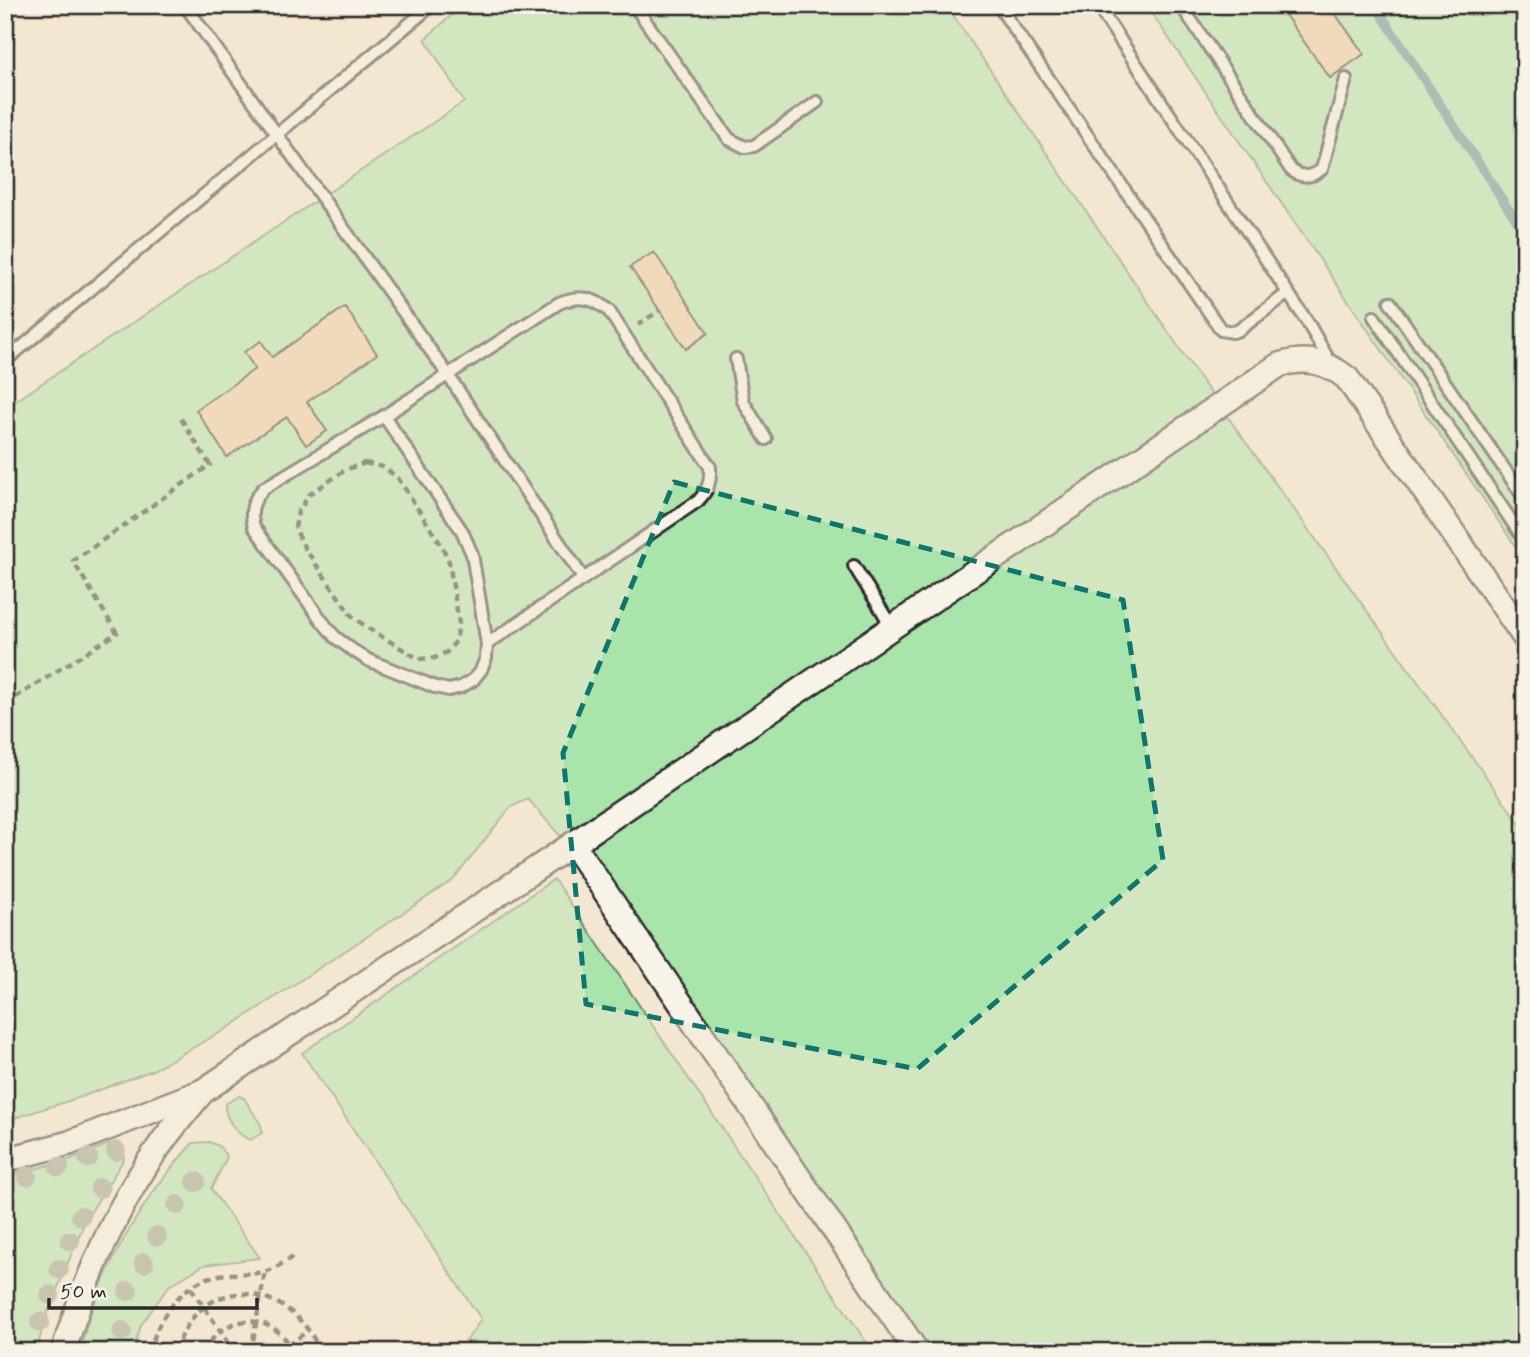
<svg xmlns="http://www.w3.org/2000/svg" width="1530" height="1357" viewBox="0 0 1530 1357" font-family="Mynerve,sans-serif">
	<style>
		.green { fill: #a9e5ab; stroke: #6a886b; stroke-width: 2 }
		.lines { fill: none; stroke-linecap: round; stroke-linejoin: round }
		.stream { stroke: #5a8b90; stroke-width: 9 }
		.building { fill: #eeca9f; stroke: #2b2b2b; stroke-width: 2 }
		.lane-casing { stroke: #2b2b2b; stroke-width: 16 }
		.street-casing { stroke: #2b2b2b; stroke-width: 28 }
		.path { stroke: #2b2b2b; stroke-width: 4.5; stroke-dasharray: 7 5; stroke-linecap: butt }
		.lane { stroke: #f7f3e8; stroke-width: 10 }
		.street { stroke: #f7f3e8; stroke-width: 23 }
		.tree { fill: #969988 }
		.marked { fill: none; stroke: #0f766e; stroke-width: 5; stroke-dasharray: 14 9; stroke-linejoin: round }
	</style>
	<rect width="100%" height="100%" fill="#f4e7d2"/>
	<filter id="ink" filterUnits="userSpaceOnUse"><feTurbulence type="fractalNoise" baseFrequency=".0143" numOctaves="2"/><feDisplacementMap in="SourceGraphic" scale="14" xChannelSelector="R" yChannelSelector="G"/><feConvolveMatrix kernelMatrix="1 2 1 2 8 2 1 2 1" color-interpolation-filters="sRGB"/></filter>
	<g filter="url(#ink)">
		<g class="green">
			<polygon points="463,5 946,5 1199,377 1525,831 1525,1352 918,1352 589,869 528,799 511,807 453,880 228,1028 153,1070 81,1097 5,1121 5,408 464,102 425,39"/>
			<polygon points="1146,5 1525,5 1525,560"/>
			<polygon points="554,879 873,1352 459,1352 481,1319 302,1053"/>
			<path d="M239 1096 244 1098 261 1125 262 1133 250 1140C236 1134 224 1118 225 1104Z"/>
			<path d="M209 1142 219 1146 227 1157 211 1189 260 1258 204 1265 169 1286 141 1325 133 1352H80C97 1275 140 1201 193 1143Z"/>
			<polygon points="119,1143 124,1149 124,1159 85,1221 43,1324 37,1352 5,1352 5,1177 71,1159 109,1144"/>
		</g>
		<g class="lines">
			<polyline class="stream" points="1375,5 1525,234"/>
		</g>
		<g class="building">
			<polygon points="1278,5 1329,5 1364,54 1330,78"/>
			<polygon points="654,252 708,333 686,349 630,267"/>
			<polygon points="345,307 377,354 307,402 327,431 306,445 287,417 227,457 196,410 255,369 244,352 261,341 272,357"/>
		</g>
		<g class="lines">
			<defs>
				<g id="lane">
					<polyline points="185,5 448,375 583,578"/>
					<polyline points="634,5 729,139 745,147 754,146 817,102"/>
					<polyline points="998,5 1221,330 1233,332 1239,330 1288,293"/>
					<polyline points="1097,5 1308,323 1331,364"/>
					<path d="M1181 5 1291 170C1302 178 1311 178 1322 169L1346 79"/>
					<polyline points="1390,302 1525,499"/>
					<polyline points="1374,317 1525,541"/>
					<polyline points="736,359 743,401 766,439"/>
					<polyline points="5,361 432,5"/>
					<path d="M384 416 462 531 472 554 487 644 486 658 481 670 473 680 461 687 449 690 435 687 368 660 351 649 335 637 322 621 254 527C249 511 253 500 264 488L384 416 559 303C579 295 593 297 609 311L710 467C711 482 708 490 698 501L487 644"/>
					<polyline points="854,566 892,627"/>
				</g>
				<g id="street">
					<polyline points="573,844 917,1352"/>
					<path d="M5 1160 69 1143 203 1091 573 844 1279 365C1306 357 1325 361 1347 378L1525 638"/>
					<path d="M63 1352C87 1275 117 1203 165 1138 177 1122 190 1107 203 1091"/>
				</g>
			</defs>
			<use href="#lane" class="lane-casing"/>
			<use href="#street" class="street-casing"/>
			<g class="path">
				<polyline points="638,325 660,310"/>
				<polygon points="365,463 383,467 398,478 443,548 449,562 459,623 456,641 447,652 435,658 419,659 366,627 351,615 304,547 295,528 298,512 310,494 347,469"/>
				<polyline points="5,704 117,633 73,561 210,465 180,417"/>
				<polyline points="191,1288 234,1351"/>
				<path d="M150 1352C156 1320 181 1284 214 1276 231 1272 248 1275 264 1272 273 1270 284 1262 293 1257"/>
				<path d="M175 1352C181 1336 188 1321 200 1310 243 1273 303 1305 320 1352"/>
				<path d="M204 1352C224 1311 273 1311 294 1352"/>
				<path d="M233 1352C244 1344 255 1342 266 1352"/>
				<polyline points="251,1352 265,1272"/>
				<polyline points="278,1352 308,1331"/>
			</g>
			<use href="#lane" class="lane"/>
			<use href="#street" class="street"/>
		</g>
		<g class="tree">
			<circle cx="116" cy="1151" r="10"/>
			<circle cx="88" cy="1158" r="10"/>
			<circle cx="59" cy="1167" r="10"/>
			<circle cx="27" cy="1176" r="10"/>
			<circle cx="196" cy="1182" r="10"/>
			<circle cx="100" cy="1188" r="10"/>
			<circle cx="177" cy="1205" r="10"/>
			<circle cx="81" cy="1216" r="10"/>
			<circle cx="157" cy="1236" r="10"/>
			<circle cx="70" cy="1241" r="10"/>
			<circle cx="144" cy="1263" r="10"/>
			<circle cx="59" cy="1269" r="10"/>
			<circle cx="128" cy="1291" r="10"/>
			<circle cx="50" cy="1295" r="10"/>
			<circle cx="40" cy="1322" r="10"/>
			<circle cx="122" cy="1331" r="10"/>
		</g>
	</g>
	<path d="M0 0H1530V1357H0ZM674 482 1123 600 1163 860 917 1069 586 1004 563 753Z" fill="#f4e7d2" fill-opacity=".55" fill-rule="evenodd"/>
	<path class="marked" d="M674 482 1123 600 1163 860 917 1069 586 1004 563 753Z"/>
	<rect width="1530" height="1357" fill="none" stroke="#f7f3e8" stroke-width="28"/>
	<rect x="14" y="14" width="1502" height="1329" fill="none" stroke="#2b2b2b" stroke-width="2.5" filter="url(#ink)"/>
	<path d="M49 1298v10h208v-10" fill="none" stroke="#2b2b2b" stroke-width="3.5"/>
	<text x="60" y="1298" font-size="21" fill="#2b2b2b" stroke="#f7f3e8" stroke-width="5" paint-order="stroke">50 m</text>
</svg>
